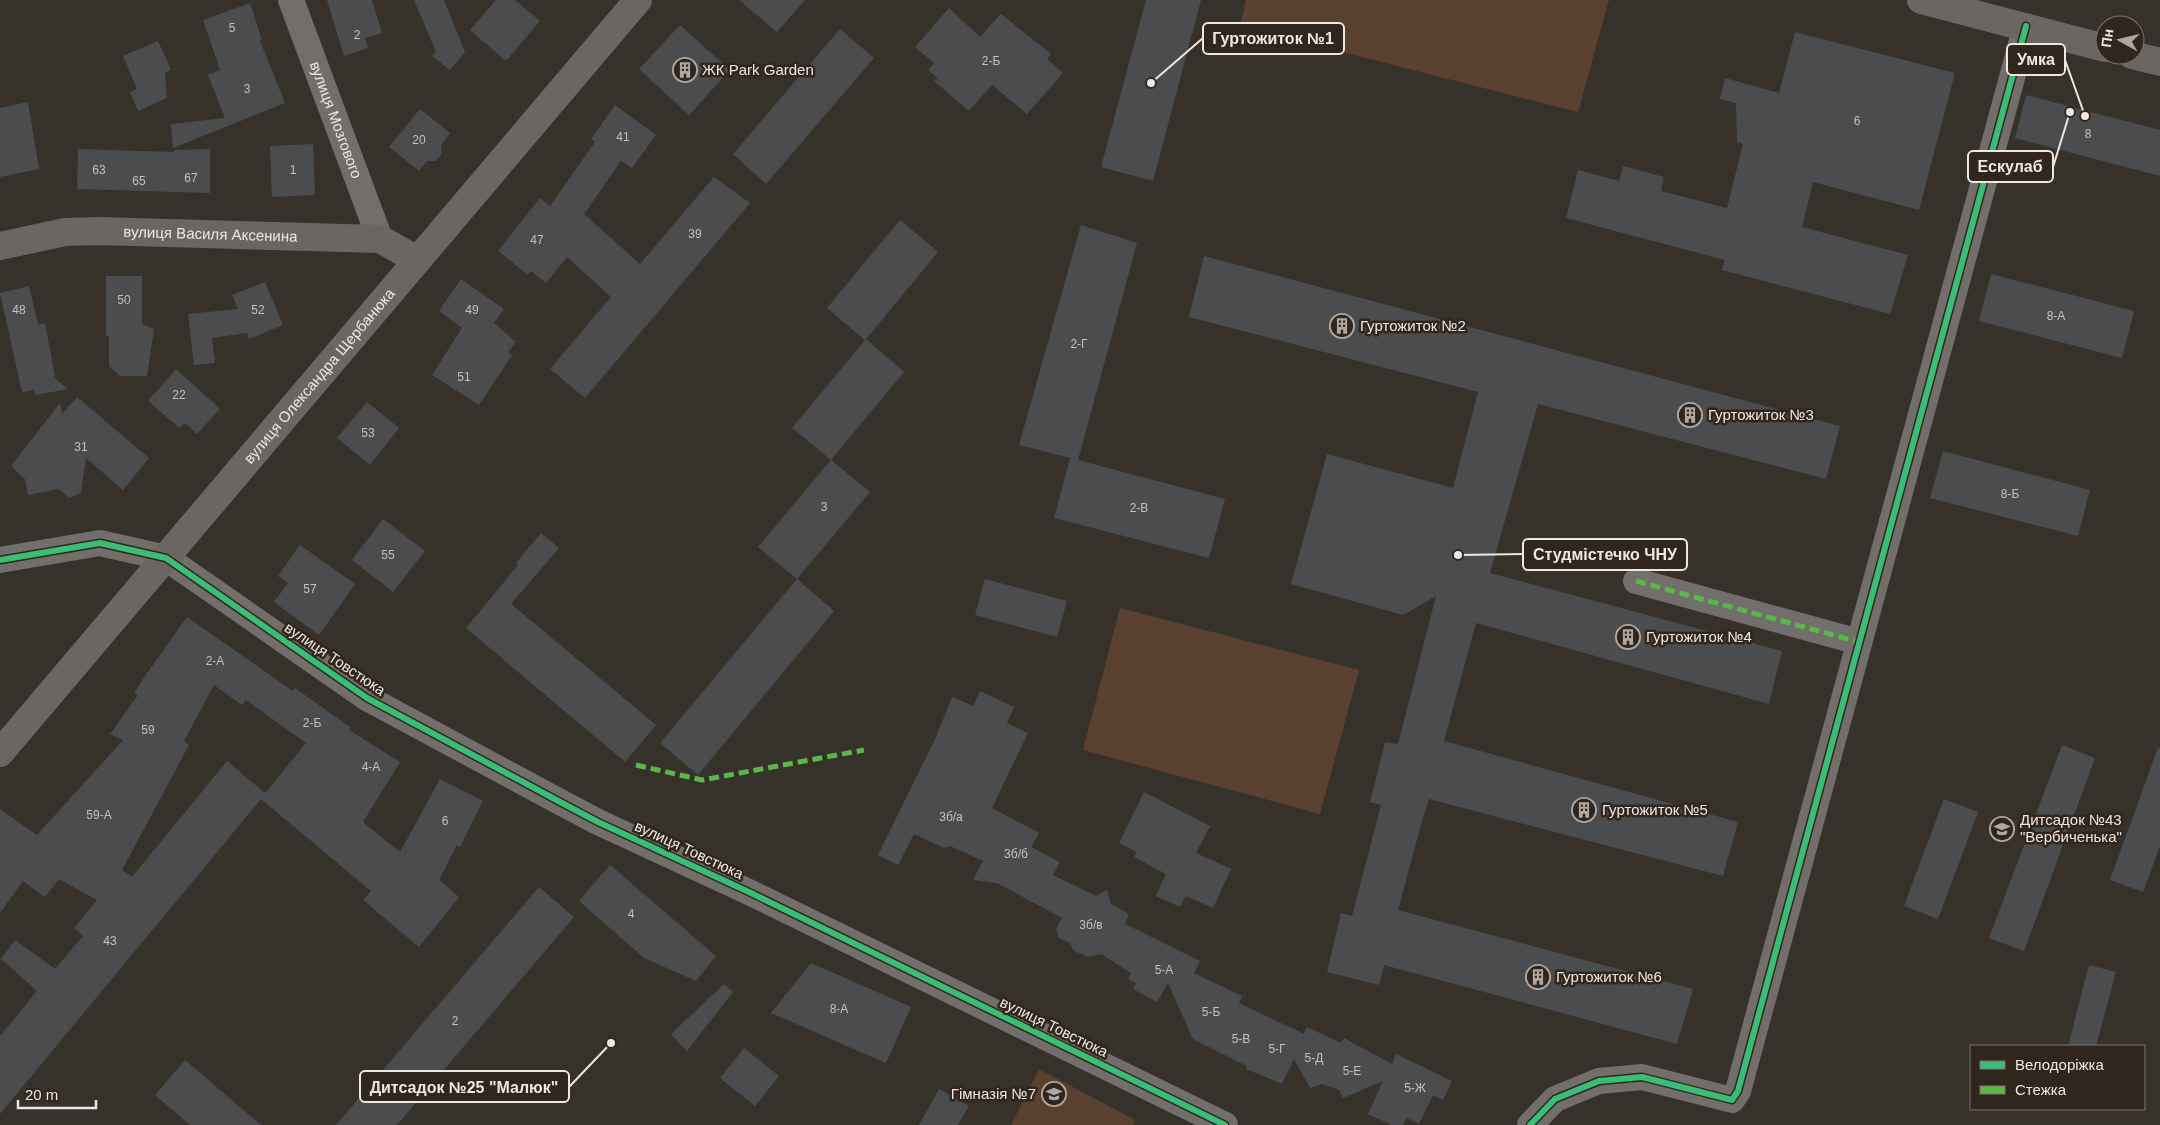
<svg xmlns="http://www.w3.org/2000/svg" width="2160" height="1125" viewBox="0 0 2160 1125" font-family="Arial,sans-serif">
	<style>
		.garden { fill: #5a412f }
		.building { fill: #4b4c4e; fill-rule: evenodd }
		.lines { fill: none; stroke-linecap: round; stroke-linejoin: round }
		.street { stroke: #716e6c; stroke-width: 26 }
		.secondary { stroke: #6a6763; stroke-width: 28 }
		.quiet { stroke: #58b947; stroke-width: 5; stroke-dasharray: 10 5; stroke-linecap: butt }
		.cycleway-casing { stroke: #31261e; stroke-width: 9 }
		.cycleway { stroke: #3abd76; stroke-width: 6 }
		.labels { text-anchor: middle; stroke-width: 5; stroke-linejoin: round; paint-order: stroke }
		.number-label { font-size: 12px; fill: #c6c1bd }
		.poi-label { font-size: 15px; fill: #efe8e2; stroke: #31261e; text-anchor: start }
		.street-label { font-size: 15px; fill: #efe8e2; stroke: #31261e }
		.leader { fill: none; stroke: #efe8e2; stroke-width: 2 }
		.callout-dot { fill: #efe8e2; stroke: #31261e; stroke-width: 2 }
		.callout { fill: #31261e; stroke: #efe8e2; stroke-width: 2 }
		.callout-label { font-size: 16px; text-anchor: middle; font-weight: bold; fill: #efe8e2 }
	</style>
	<rect width="100%" height="100%" fill="#37312c"/>
	<g class="garden">
		<polygon points="1246,0 1609,0 1578,112 1240,26"/>
		<polygon points="1120,608 1359,670 1320,814 1083,750"/>
		<polygon points="1039,1069 1135,1120 1133,1125 1011,1125"/>
	</g>
	<g class="building">
		<polygon points="327,0 372,0 382,33 365,38 368,48 344,56"/>
		<polygon points="414,0 444,0 465,52 450,70 432,56 436,52"/>
		<polygon points="496,0 515,0 540,21 506,61 470,30"/>
		<polygon points="739,0 805,0 777,32"/>
		<polygon points="1146,0 1201,0 1153,181 1101,167"/>
		<polygon points="250,3 262,40 260,41 285,103 173,148 171,124 225,118 208,75 220,70 203,20"/>
		<polygon points="949,8 980,37 1001,14 1051,54 1047,59 1063,73 1027,114 992,85 969,111 934,81 938,78 928,70 934,63 915,47"/>
		<polygon points="680,25 730,70 689,115 639,69"/>
		<polygon points="840,29 874,58 766,184 733,154"/>
		<polygon points="1795,32 1955,73 1919,210 1813,182 1802,227 1908,255 1890,314 1722,270 1725,260 1566,218 1578,170 1619,181 1623,166 1664,177 1661,191 1727,208 1743,144 1737,142 1736,103 1720,99 1725,78 1779,93"/>
		<polygon points="158,41 171,70 165,73 167,98 138,111 130,92 137,89 123,56"/>
		<polygon points="2026,95 2160,130 2160,176 2015,138"/>
		<polygon points="28,102 39,169 0,177 0,108"/>
		<polygon points="615,105 656,135 632,168 621,161 584,214 640,264 714,177 750,203 585,398 550,369 611,297 567,257 546,283 531,271 528,275 498,251 540,198 550,206 595,142 591,139"/>
		<polygon points="420,109 450,133 441,145 442,153 436,161 427,161 419,171 389,147"/>
		<polygon points="313,144 315,195 272,197 270,146"/>
		<polygon points="78,149 174,152 174,150 210,149 210,193 77,189"/>
		<polygon points="900,220 938,252 866,339 904,372 831,460 792,428 865,340 827,308"/>
		<polygon points="1081,225 1137,243 1078,460 1225,499 1209,558 1054,518 1070,458 1019,445"/>
		<polygon points="1204,256 1840,426 1826,479 1538,404 1490,573 1782,651 1769,704 1476,623 1444,741 1738,822 1723,876 1429,799 1421,825 1398,910 1693,989 1677,1044 1384,965 1379,985 1327,972 1341,913 1352,916 1381,805 1370,802 1385,742 1398,744 1436,596 1403,615 1291,584 1327,454 1453,488 1478,392 1189,317"/>
		<polygon points="1991,274 2134,311 2122,358 1979,321"/>
		<polygon points="106,276 142,276 142,324 154,329 147,376 120,376 109,366 109,336 106,336"/>
		<polygon points="461,279 504,309 494,323 516,342 508,352 512,355 479,405 432,375 462,328 439,311"/>
		<polygon points="265,282 283,325 249,339 247,333 212,338 215,363 194,365 188,314 238,309 232,295"/>
		<polygon points="29,286 38,325 45,323 55,377 53,377 68,389 36,395 34,390 22,392 0,293"/>
		<polygon points="176,369 220,409 197,434 185,423 179,428 148,401"/>
		<polygon points="77,397 149,458 123,490 86,458 81,493 69,498 59,489 28,495 25,479 11,466 60,403 62,414"/>
		<polygon points="367,402 399,428 370,465 337,438"/>
		<polygon points="1943,451 2090,490 2078,536 1930,498"/>
		<polygon points="831,460 870,492 797,579 834,611 698,775 660,743 797,579 758,547"/>
		<polygon points="383,519 425,551 393,592 352,560"/>
		<polygon points="541,533 559,548 511,604 656,725 625,762 466,628 518,565 516,563"/>
		<polygon points="300,545 355,584 319,635 274,602 288,583 278,576"/>
		<polygon points="985,579 1067,601 1057,637 975,615"/>
		<path d="M187 617 293 691 295 688 350 727 349 730 400 762 363 822 400 852 440 779 483 801 460 847 457 845 439 880 459 897 419 947 363 900 371 891 261 799 0 1114V1036L37 991 1 959 15 940 55 969 83 936 74 928 97 900 59 879 45 897 23 881 0 913V809L37 835 123 740 110 734 138 695 134 693 145 676ZM214 685 242 705 246 700 306 743 265 793 227 761 132 877 122 870 189 745 184 741Z"/>
		<polygon points="980,691 1014,707 1007,723 1028,733 992,808 1039,833 1031,847 1060,862 1053,875 1096,896 1107,890 1111,904 1129,914 1125,924 1200,961 1194,973 1242,996 1239,1003 1304,1034 1307,1027 1341,1043 1344,1038 1392,1064 1396,1054 1452,1081 1443,1100 1433,1095 1419,1124 1407,1118 1403,1125 1391,1125 1368,1114 1383,1081 1343,1098 1339,1090 1322,1084 1310,1088 1294,1059 1282,1084 1246,1069 1247,1066 1193,1039 1168,983 1157,1002 1133,989 1136,983 1128,979 1131,973 1101,954 1088,957 1074,951 1070,943 1059,938 1056,929 1062,918 997,883 973,880 983,861 950,846 944,848 914,834 898,865 878,855 936,737 952,697 973,706"/>
		<polygon points="2062,745 2095,758 2024,951 1989,938"/>
		<polygon points="2158,748 2160,748 2160,846 2143,892 2110,880"/>
		<polygon points="1144,792 1210,826 1196,853 1231,869 1213,908 1186,896 1180,907 1156,896 1166,874 1134,857 1137,852 1119,843"/>
		<polygon points="1944,799 1978,812 1938,919 1904,906"/>
		<polygon points="610,865 716,956 696,981 644,958 579,901"/>
		<polygon points="539,887 574,917 397,1125 336,1125"/>
		<polygon points="811,963 911,1007 886,1063 771,1013"/>
		<polygon points="2089,965 2116,972 2096,1046 2068,1046"/>
		<polygon points="724,984 733,992 687,1051 671,1034"/>
		<polygon points="744,1048 779,1076 755,1106 720,1078"/>
		<polygon points="185,1060 261,1125 190,1125 155,1095"/>
		<polygon points="939,1089 969,1106 958,1125 919,1125"/>
	</g>
	<g class="lines">
		<g class="street">
			<path id="s1" d="M291 0 380 239"/>
			<polyline points="0,560 100,543 166,558 367,698 562,803 598,822 751,893 1225,1125"/>
			<polyline points="1636,581 1859,642"/>
			<polyline points="1530,1125 1555,1099 1599,1081 1642,1077 1732,1100 1738,1091 2026,26"/>
		</g>
		<g class="secondary">
			<polyline points="1921,0 2105,48"/>
			<polyline points="2132,55 2160,62"/>
			<path id="s2" d="M0 246 65 232 98 231 380 239 417 260"/>
			<path id="s3" d="M0 753 638 0"/>
		</g>
		<g class="quiet">
			<polyline points="1636,581 1859,642"/>
			<polyline points="636,765 702,780 864,750"/>
		</g>
		<defs>
			<g id="cycleway">
				<polyline points="0,560 100,543 166,558 367,698 562,803 598,822 751,893 1225,1125"/>
				<polyline points="1530,1125 1555,1099 1599,1081 1642,1077 1732,1100 1738,1091 2026,26"/>
			</g>
		</defs>
		<use href="#cycleway" class="cycleway-casing"/>
		<use href="#cycleway" class="cycleway"/>
	</g>
	<defs>
		<symbol id="building-ring" viewBox="-11 -11 22 22"><circle r="9.5" fill="#31261e" stroke="#afa8a2" stroke-width="1.5"/><path d="M-4-6H4V6H1V3H-1V6H-4ZM-2.5-4.3h1.7v1.8h-1.7ZM.8-4.3h1.7v1.8H.8ZM-2.5-1h1.7V.8h-1.7ZM.8-1h1.7V.8H.8Z" fill="#afa8a2"/></symbol>
		<symbol id="school-ring" viewBox="-11 -11 22 22"><circle r="9.5" fill="#31261e" stroke="#afa8a2" stroke-width="1.5"/><path d="M0-5L7-2L0 1L-7-2ZM-4 1L0 2.5L4 1V4Q0 6-4 4Z" fill="#afa8a2"/></symbol>
	</defs>
	<g fill-rule="evenodd">
		<use href="#building-ring" x="671" y="56" width="28" height="28"/>
		<use href="#building-ring" x="1328" y="312" width="28" height="28"/>
		<use href="#building-ring" x="1676" y="401" width="28" height="28"/>
		<use href="#building-ring" x="1614" y="623" width="28" height="28"/>
		<use href="#building-ring" x="1570" y="796" width="28" height="28"/>
		<use href="#school-ring" x="1988" y="815" width="28" height="28"/>
		<use href="#building-ring" x="1524" y="963" width="28" height="28"/>
		<use href="#school-ring" x="1040" y="1080" width="28" height="28"/>
	</g>
	<g class="labels">
		<g class="number-label">
			<text x="232" y="32">5</text>
			<text x="357" y="39">2</text>
			<text x="991" y="65">2-Б</text>
			<text x="247" y="93">3</text>
			<text x="1857" y="125">6</text>
			<text x="2088" y="138">8</text>
			<text x="623" y="141">41</text>
			<text x="419" y="144">20</text>
			<text x="99" y="174">63</text>
			<text x="293" y="174">1</text>
			<text x="191" y="182">67</text>
			<text x="139" y="185">65</text>
			<text x="695" y="238">39</text>
			<text x="537" y="244">47</text>
			<text x="124" y="304">50</text>
			<text x="19" y="314">48</text>
			<text x="258" y="314">52</text>
			<text x="472" y="314">49</text>
			<text x="2056" y="320">8-А</text>
			<text x="1079" y="348">2-Г</text>
			<text x="464" y="381">51</text>
			<text x="179" y="399">22</text>
			<text x="368" y="437">53</text>
			<text x="81" y="451">31</text>
			<text x="2010" y="498">8-Б</text>
			<text x="824" y="511">3</text>
			<text x="1139" y="512">2-В</text>
			<text x="388" y="559">55</text>
			<text x="310" y="593">57</text>
			<text x="215" y="665">2-А</text>
			<text x="312" y="727">2-Б</text>
			<text x="148" y="734">59</text>
			<text x="371" y="771">4-А</text>
			<text x="99" y="819">59-А</text>
			<text x="951" y="821">3б/а</text>
			<text x="445" y="825">6</text>
			<text x="1016" y="858">3б/б</text>
			<text x="631" y="918">4</text>
			<text x="1091" y="929">3б/в</text>
			<text x="110" y="945">43</text>
			<text x="1164" y="974">5-А</text>
			<text x="839" y="1013">8-А</text>
			<text x="1211" y="1016">5-Б</text>
			<text x="455" y="1025">2</text>
			<text x="1241" y="1043">5-В</text>
			<text x="1277" y="1053">5-Г</text>
			<text x="1314" y="1062">5-Д</text>
			<text x="1352" y="1075">5-Е</text>
			<text x="1415" y="1092">5-Ж</text>
		</g>
		<g class="poi-label">
			<text x="702" y="75">ЖК Park Garden</text>
			<text x="1360" y="331">Гуртожиток №2</text>
			<text x="1708" y="420">Гуртожиток №3</text>
			<text x="1646" y="642">Гуртожиток №4</text>
			<text x="1602" y="815">Гуртожиток №5</text>
			<text x="2020" y="825">Дитсадок №43<tspan x="2020" dy="17">"Вербиченька"</tspan></text>
			<text x="1556" y="982">Гуртожиток №6</text>
			<text x="1036" y="1099" text-anchor="end">Гімназія №7</text>
		</g>
		<g class="street-label">
			<text dy="5" stroke="none"><textPath href="#s1" startOffset="128">вулиця Мозгового</textPath></text>
			<text dy="5" stroke="none"><textPath href="#s2" startOffset="212">вулиця Василя Аксенина</textPath></text>
			<text dy="5" stroke="none"><textPath href="#s3" startOffset="494">вулиця Олександра Щербанюка</textPath></text>
			<text transform="translate(335 659) rotate(34)" y="5">вулиця Товстюка</text>
			<text transform="translate(689 850) rotate(25)" y="5">вулиця Товстюка</text>
			<text transform="translate(1054 1027) rotate(26)" y="5">вулиця Товстюка</text>
		</g>
	</g>
	<path class="leader" d="M1151 83L1203 38M2085 116L2065 60M2070 112L2053 167M1458 555L1523 554M611 1043L569 1087"/>
	<g class="callout-dot">
		<circle cx="1151" cy="83" r="5"/>
		<circle cx="2085" cy="116" r="5"/>
		<circle cx="2070" cy="112" r="5"/>
		<circle cx="1458" cy="555" r="5"/>
		<circle cx="611" cy="1043" r="5"/>
	</g>
	<g class="callout">
		<rect x="1203" y="23" width="141" height="31" rx="5"/>
		<rect x="2007" y="44" width="58" height="31" rx="5"/>
		<rect x="1968" y="151" width="85" height="31" rx="5"/>
		<rect x="1523" y="539" width="164" height="31" rx="5"/>
		<rect x="360" y="1071" width="209" height="31" rx="5"/>
	</g>
	<g class="callout-label">
		<text x="1273" y="44">Гуртожиток №1</text>
		<text x="2036" y="65">Умка</text>
		<text x="2010" y="172">Ескулаб</text>
		<text x="1605" y="560">Студмістечко ЧНУ</text>
		<text x="464" y="1093">Дитсадок №25 "Малюк"</text>
	</g>
	<rect x="1970" y="1045" width="175" height="65" fill="#31261e" stroke="#7d746c"/>
	<rect x="1980" y="1061" width="25" height="8" fill="#3abd76" stroke="#7d746c"/>
	<text x="2015" y="1070" font-size="15" fill="#efe8e2">Велодоріжка</text>
	<rect x="1980" y="1086" width="25" height="8" fill="#58b947" stroke="#7d746c"/>
	<text x="2015" y="1095" font-size="15" fill="#efe8e2">Стежка</text>
	<g transform="translate(2120 40) rotate(278)"><circle r="24" fill="#31261e" stroke="#7d746c"/>
	<path d="M0-4L9 19L0 12L-9 19Z" fill="#afa8a2"/>
	<text y="-8" font-size="14" font-weight="bold" text-anchor="middle" fill="#efe8e2">Пн</text>
	</g>
	<path d="M18 1100v8h78v-8" fill="none" stroke="#efe8e2" stroke-width="2.5"/>
	<text x="25" y="1100" font-size="15" fill="#efe8e2" stroke="#31261e" stroke-width="4" paint-order="stroke">20 m</text>
</svg>
